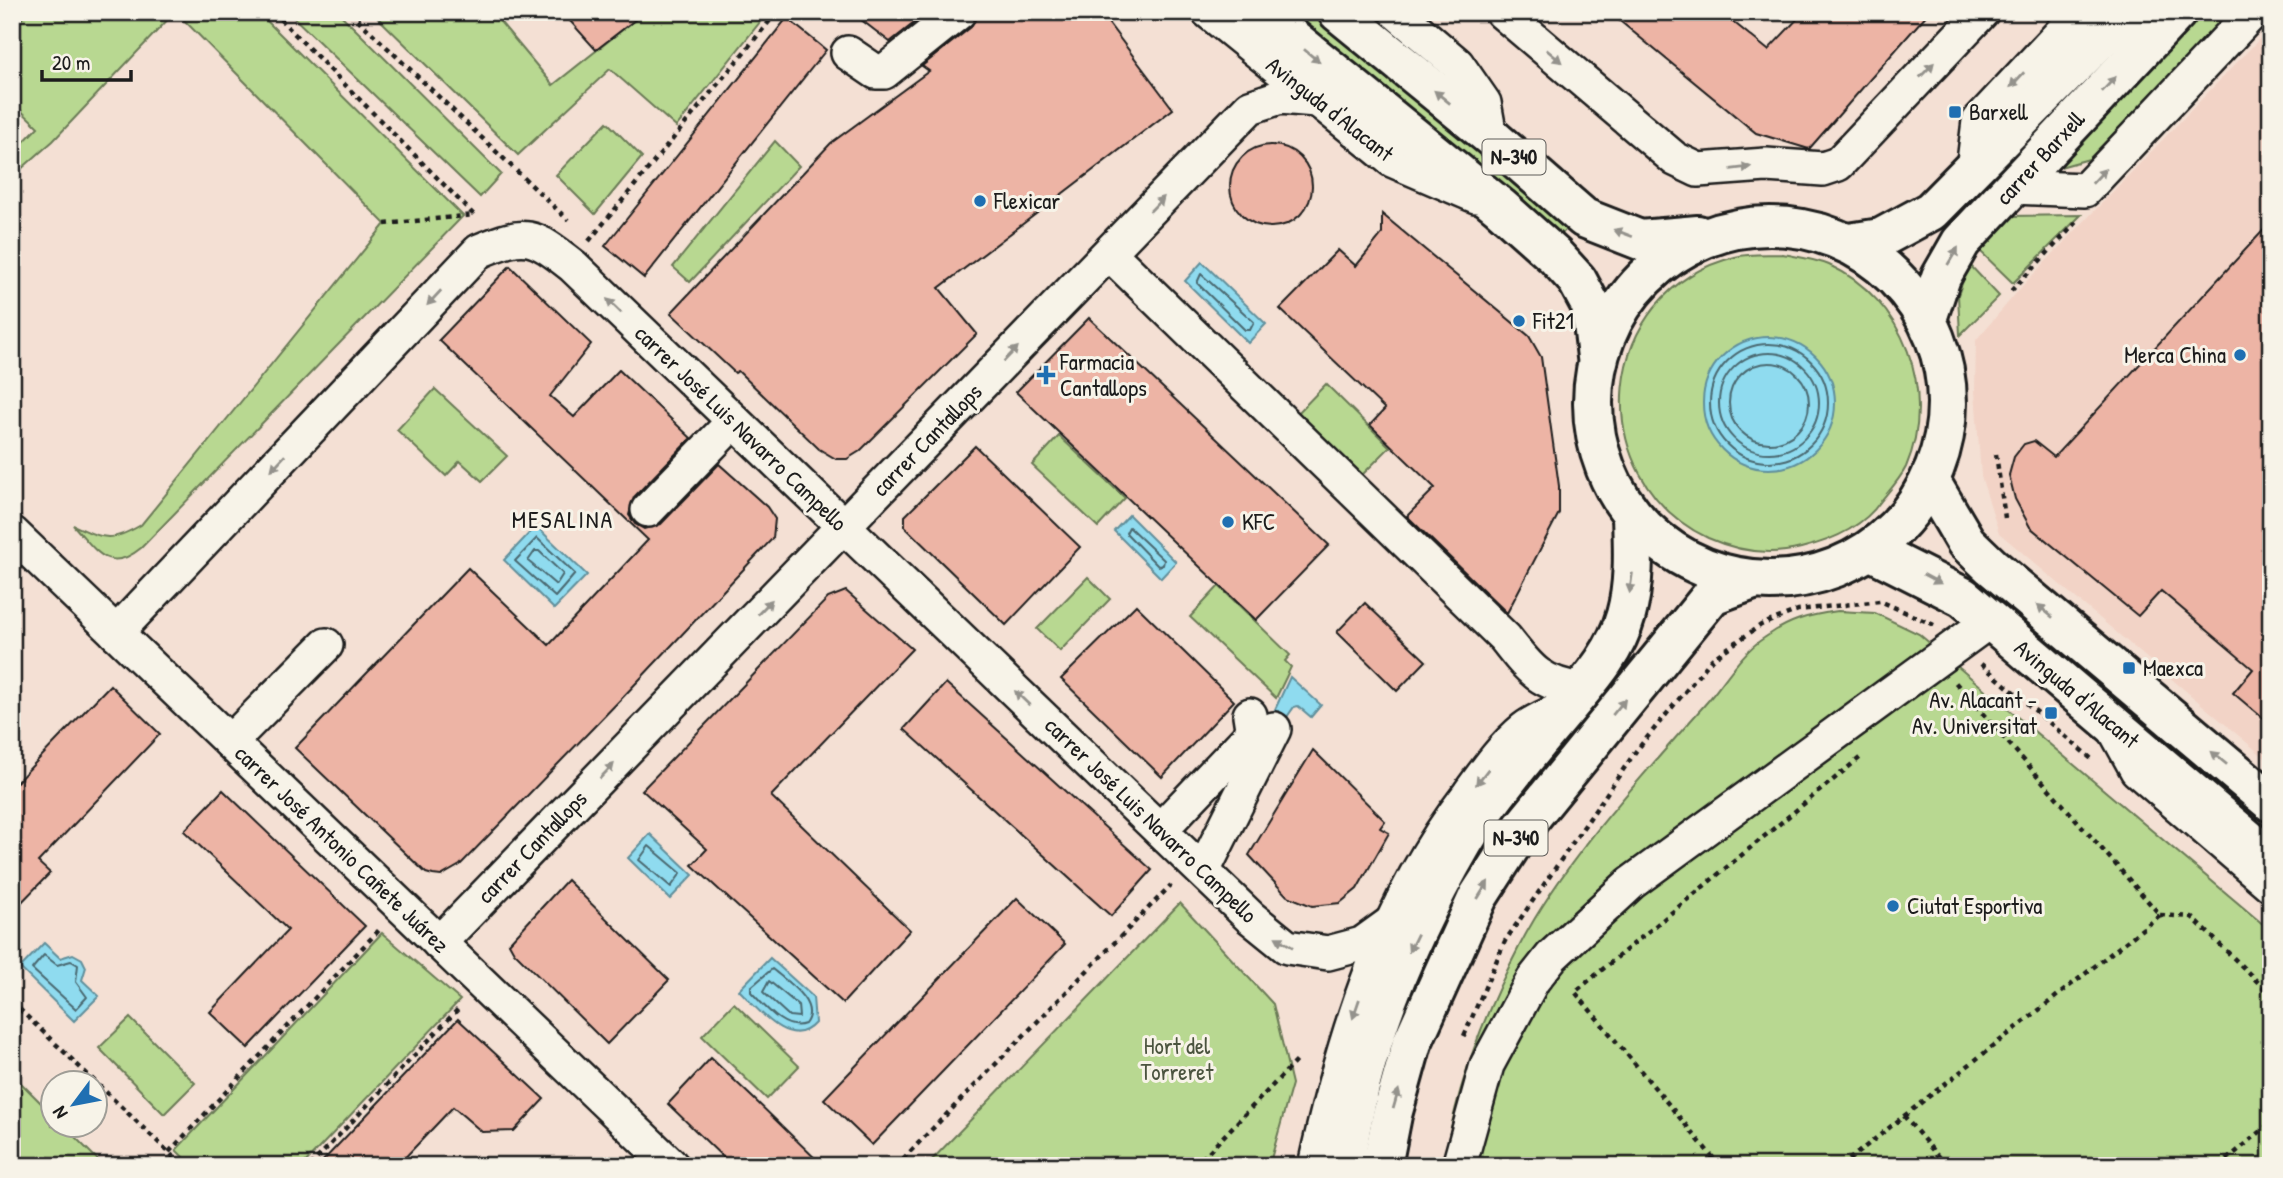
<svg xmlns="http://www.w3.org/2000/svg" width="2283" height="1178" viewBox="0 0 2283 1178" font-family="'Patrick Hand',sans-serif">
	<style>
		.built { fill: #f2d3c6 }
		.green { fill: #b8d891; stroke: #6a7a56; stroke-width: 2 }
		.water { fill: #8fdbef; stroke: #618f9b; stroke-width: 2 }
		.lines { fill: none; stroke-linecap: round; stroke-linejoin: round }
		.shore { stroke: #4a6870; stroke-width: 2 }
		.building { fill: #edb4a5; stroke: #1c1c1c; stroke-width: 2 }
		.minor-casing { stroke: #1c1c1c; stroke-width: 38 }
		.major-casing { stroke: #1c1c1c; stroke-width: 44 }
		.highway-casing { stroke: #1c1c1c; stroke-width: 44 }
		.path { stroke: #1c1c1c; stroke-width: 4.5; stroke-dasharray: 5 5; stroke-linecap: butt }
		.minor { stroke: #f7f3e8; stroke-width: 33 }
		.major { stroke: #f7f3e8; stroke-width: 38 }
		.highway { stroke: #f7f3e8; stroke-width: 38 }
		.rail { stroke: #1c1c1c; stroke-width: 5; stroke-dasharray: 10 5; stroke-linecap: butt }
		.oneway { fill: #94928c }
		.poi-dot { fill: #1f6fb2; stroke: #f7f3e8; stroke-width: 2.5 }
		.labels { text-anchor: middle; stroke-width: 6; stroke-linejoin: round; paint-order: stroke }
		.shield { fill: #f7f3e8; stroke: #5e5c59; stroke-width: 2 }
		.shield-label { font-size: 21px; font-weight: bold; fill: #1c1c1c }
		.street-label { font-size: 23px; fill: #1c1c1c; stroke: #f7f3e8 }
		.poi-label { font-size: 23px; fill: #1c1c1c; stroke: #f7f3e8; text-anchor: start }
		.park-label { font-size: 23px; fill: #4b543f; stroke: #f7f3e8 }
		.neighbourhood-label { font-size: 24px; letter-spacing: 2px; fill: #1c1c1c; stroke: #f7f3e8 }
	</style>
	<rect width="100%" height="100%" fill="#f4e0d4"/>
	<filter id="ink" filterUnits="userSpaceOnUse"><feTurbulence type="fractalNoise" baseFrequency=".0143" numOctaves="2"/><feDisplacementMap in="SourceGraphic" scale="14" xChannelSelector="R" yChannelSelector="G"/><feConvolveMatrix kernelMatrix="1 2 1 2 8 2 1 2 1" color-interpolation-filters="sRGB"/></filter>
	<g filter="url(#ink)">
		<polygon class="built" points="2271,27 2271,763 1999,533 1981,476 1975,391 1976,340 2025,283"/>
		<g class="green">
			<polygon points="28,12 175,12 53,141 12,177 12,154 38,127 12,102 12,29"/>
			<path d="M176 12H258L463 216 141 548C108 575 96 550 73 525 104 539 110 543 141 525L385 224Z"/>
			<polygon points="288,12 338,12 501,174 480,197"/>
			<polygon points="372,12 492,12 553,85 645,12 768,12 676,127 610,69 518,155"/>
			<polygon points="1286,12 1316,12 1570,224 1558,239"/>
			<polygon points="2199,12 2231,12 2089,159 2049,170"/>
			<polygon points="607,122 642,157 595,214 556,175"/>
			<polygon points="775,141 799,166 690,282 673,267"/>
			<polygon points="2081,215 2013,283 1980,251 2011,216"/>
			<path d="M1783 254C1798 257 1815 259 1829 265 1904 299 1938 392 1906 467 1900 479 1889 491 1881 501 1863 527 1830 541 1801 548 1770 556 1737 551 1708 538 1582 478 1597 291 1735 257 1750 253 1768 255 1783 254Z"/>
			<polygon points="1969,264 1999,296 1960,335 1958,295"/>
			<polygon points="1326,384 1390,447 1358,479 1294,417"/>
			<polygon points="435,389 507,456 482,481 460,461 446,476 397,430"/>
			<polygon points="1059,436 1125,498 1098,527 1032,465"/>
			<polygon points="1088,577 1110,599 1060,651 1037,629"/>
			<polygon points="1219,586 1290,655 1285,661 1291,667 1276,698 1190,617"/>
			<path d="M1838 611 1875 613 1919 634 2271 931V1166H1444C1455 1089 1484 1014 1520 945 1563 861 1645 773 1708 701 1725 681 1742 652 1764 638 1789 620 1808 615 1838 611Z"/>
			<polygon points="1180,903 1273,1004 1292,1084 1269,1166 926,1166"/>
			<polygon points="382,933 460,1000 302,1166 192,1166 176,1150"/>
			<polygon points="734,1003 799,1066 767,1099 702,1036"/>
			<polygon points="130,1018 195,1083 164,1114 99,1048"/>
			<polygon points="12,1074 52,1114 52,1126 64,1126 104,1166 12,1166"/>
		</g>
		<g class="water">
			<polygon points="1202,262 1266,324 1248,343 1185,281"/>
			<circle cx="1769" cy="403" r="66"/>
			<polygon points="1129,515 1176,562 1161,578 1114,531"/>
			<polygon points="536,526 587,575 554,609 504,560"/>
			<polygon points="1290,677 1321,705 1311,717 1298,706 1294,707 1282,724 1271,718"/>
			<polygon points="650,834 693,875 670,899 628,858"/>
			<polygon points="44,943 60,958 73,954 82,959 86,967 82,980 99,996 74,1021 20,968"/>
			<path d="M770 958 813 997 815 1023C790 1052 757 1008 739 990Z"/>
		</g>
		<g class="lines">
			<g class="shore">
				<polygon points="1201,274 1254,322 1250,330 1245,330 1197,283"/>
				<circle cx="1769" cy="403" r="59"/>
				<circle cx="1769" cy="403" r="50"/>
				<circle cx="1769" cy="403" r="40"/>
				<polygon points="1129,527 1164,560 1163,565 1158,566 1126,533"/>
				<polygon points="537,538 575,574 555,597 515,561"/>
				<polygon points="535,551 539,551 563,574 556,585 528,561"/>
				<polygon points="649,846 681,873 671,887 639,860"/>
				<polygon points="44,955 57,965 71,961 78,965 76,982 87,997 76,1009 32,969"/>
				<path d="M772 969C786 981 821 1003 805 1024 784 1032 764 1005 751 992V987Z"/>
				<polygon points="769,981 798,1005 799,1017 789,1016 763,992"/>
			</g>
		</g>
		<g class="building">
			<polygon points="562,12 645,12 596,50"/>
			<polygon points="851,12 928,12 890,42"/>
			<polygon points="978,12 1100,12 1173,109 939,288 977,334 860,451 847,459 836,459 819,449 738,371 735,373 671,313 831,143 929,71 922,66 971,27"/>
			<polygon points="1609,12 1721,12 1768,50 1804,12 1929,12 1809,149 1756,133"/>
			<polygon points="787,18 826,50 644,278 605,246"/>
			<circle cx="1271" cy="186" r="41"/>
			<polygon points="1382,214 1529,336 1541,357 1559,486 1559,513 1507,613 1407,516 1435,488 1370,425 1385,409 1280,309 1338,250 1356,266 1382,234"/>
			<polygon points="2271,222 2271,725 2233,693 2253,669 2161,591 2138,616 2030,527 2015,499 2009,475 2014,457 2024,444 2034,441 2054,457"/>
			<polygon points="510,266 591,344 550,396 574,417 619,370 691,438 634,497 629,515 635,524 644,529 661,524 719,464 767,507 775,519 773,538 623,697 460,865 441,876 433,875 426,873 295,748 468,568 549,645 648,540 439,340"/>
			<polygon points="1089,318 1329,545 1256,620 1016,392"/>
			<polygon points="975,446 1080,547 1006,625 905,527 905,516"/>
			<polygon points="846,591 912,649 771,796 910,930 843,1003 692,865 707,849 642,790 828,598"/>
			<polygon points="1365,603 1426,661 1397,691 1337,632"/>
			<polygon points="1136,605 1234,701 1162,777 1061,679"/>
			<polygon points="946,683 1152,870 1111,916 904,729"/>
			<polygon points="110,685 160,734 38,862 50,873 12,912 12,787"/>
			<polygon points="1313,750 1385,821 1380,828 1389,833 1357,889 1340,903 1312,906 1287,896 1249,855"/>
			<polygon points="223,790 365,926 248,1048 210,1012 288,930 184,831"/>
			<polygon points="567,880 669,980 607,1044 514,952 509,943"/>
			<polygon points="1017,898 1065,944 872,1145 824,1099"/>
			<polygon points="458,1019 544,1099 514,1131 482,1132 453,1107 397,1166 318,1166"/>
			<polygon points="711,1058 753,1098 823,1166 732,1166 668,1104"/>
		</g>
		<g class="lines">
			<defs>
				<g id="minor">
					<polyline points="1209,12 1392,160 1476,196"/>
					<polyline points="1396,12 1457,64 1484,103 1490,136"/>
					<polyline points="1502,12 1675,159 1698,170 1766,165 1823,169 1838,164 1982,12"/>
					<polyline points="848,53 876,72 884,72 959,12"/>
					<polyline points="1973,170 1979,121 2081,12"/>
					<polyline points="2012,187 2085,190 2253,12"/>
					<path d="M1109 253 1505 638C1530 670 1540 684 1582 690"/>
					<polyline points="648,510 734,421"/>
					<polyline points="12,533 672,1166"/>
					<path d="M116 633 479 251C527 231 532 234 573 266L1250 917 1287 947 1328 953 1362 944 1391 923"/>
					<polyline points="2115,730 2137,770 2271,885"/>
					<polyline points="230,742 326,645"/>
					<polyline points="1160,830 1248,738 1252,728 1250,715"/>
					<polyline points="1203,871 1274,729"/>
					<polyline points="439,943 1250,107 1280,97 1316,100"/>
					<path d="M1315 1166C1344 1033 1385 903 1469 794 1485 772 1503 746 1524 729 1534 721 1547 716 1557 711"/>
					<polyline points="1459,1166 1487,1065 1533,980 1552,956 1631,883 1991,620"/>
				</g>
				<g id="major">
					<polyline points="1849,243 1881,238 1931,211 2127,12"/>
					<polyline points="1927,319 1941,277 1961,242 2177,12"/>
					<polyline points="1933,486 1966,542 1991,566 2271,802"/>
					<polyline points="1870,550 1963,597 2271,859"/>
				</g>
				<g id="highway">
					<polyline points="1260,12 1500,207 1555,256 1577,280 1591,306 1597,357"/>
					<polyline points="1338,12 1490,136 1584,218 1640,240 1698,235"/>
					<circle cx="1770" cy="403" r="177"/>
					<path d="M1345 1166C1359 1053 1406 941 1463 843 1489 798 1536 745 1570 704 1593 677 1616 651 1626 615 1635 583 1633 548 1632 515"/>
					<polyline points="1382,1166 1392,1115 1412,1043 1478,897 1523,827 1712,595 1753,580"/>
				</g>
			</defs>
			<use href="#minor" class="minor-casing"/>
			<use href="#major" class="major-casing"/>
			<use href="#highway" class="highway-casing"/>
			<g class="path">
				<polyline points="273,12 474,215"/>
				<polyline points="350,12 568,220"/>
				<polyline points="385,224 474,215"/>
				<polyline points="589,241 777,12"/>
				<polyline points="2011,291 2078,221"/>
				<polyline points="1996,454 2005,518"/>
				<polyline points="1981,664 2094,761"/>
				<polyline points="2160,915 2192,917 2271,995"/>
				<polyline points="12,1002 183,1166"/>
				<polyline points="1464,1036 1505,941 1636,751 1712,659 1761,625 1798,610 1880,601 1934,625"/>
				<polyline points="1904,1116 2160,915 1955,682"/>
				<polyline points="169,1152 380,929"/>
				<polyline points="310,1166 461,1006"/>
				<polyline points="896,1166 1171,885"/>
				<polyline points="1195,1166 1297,1060"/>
				<polyline points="1720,1166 1575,992 1862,756"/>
				<polyline points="1841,1166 1904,1116 1946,1166"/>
				<polyline points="2219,1166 2271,1123"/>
			</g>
			<use href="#minor" class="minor"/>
			<use href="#major" class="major"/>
			<use href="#highway" class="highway"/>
			<polyline class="rail" points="12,1163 15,1166"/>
		</g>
		<defs><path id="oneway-solid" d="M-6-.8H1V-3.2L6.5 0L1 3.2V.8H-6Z" transform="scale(1.75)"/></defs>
		<g class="oneway">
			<use href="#oneway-solid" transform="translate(1312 56) rotate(40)"/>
			<use href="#oneway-solid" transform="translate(1554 56) rotate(40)"/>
			<use href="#oneway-solid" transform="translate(1927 70) rotate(-46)"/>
			<use href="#oneway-solid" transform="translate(2017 80) rotate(133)"/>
			<use href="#oneway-solid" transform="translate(2109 84) rotate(-47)"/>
			<use href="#oneway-solid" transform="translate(1442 97) rotate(-141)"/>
			<use href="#oneway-solid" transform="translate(1741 168) rotate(-7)"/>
			<use href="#oneway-solid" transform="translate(2099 176) rotate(-47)"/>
			<use href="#oneway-solid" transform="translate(1157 204) rotate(-46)"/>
			<use href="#oneway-solid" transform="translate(1623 233) rotate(-159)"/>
			<use href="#oneway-solid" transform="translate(1953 256) rotate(-59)"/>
			<use href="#oneway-solid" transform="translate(434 298) rotate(133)"/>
			<use href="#oneway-solid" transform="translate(614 306) rotate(-136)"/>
			<use href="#oneway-solid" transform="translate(1011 354) rotate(-46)"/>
			<use href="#oneway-solid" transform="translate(278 463) rotate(133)"/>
			<use href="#oneway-solid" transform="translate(1932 579) rotate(28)"/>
			<use href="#oneway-solid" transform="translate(1631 583) rotate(98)"/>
			<use href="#oneway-solid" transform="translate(765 607) rotate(-46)"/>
			<use href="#oneway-solid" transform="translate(2045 611) rotate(-140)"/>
			<use href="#oneway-solid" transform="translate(1022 698) rotate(-136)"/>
			<use href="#oneway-solid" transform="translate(1619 707) rotate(-51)"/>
			<use href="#oneway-solid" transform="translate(2219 758) rotate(-140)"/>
			<use href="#oneway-solid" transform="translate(607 771) rotate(-46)"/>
			<use href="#oneway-solid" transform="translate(1482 777) rotate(128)"/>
			<use href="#oneway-solid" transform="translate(1483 890) rotate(-58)"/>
			<use href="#oneway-solid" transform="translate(1284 942) rotate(-149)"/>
			<use href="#oneway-solid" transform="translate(1413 943) rotate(116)"/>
			<use href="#oneway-solid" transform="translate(1356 1009) rotate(109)"/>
			<use href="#oneway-solid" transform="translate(1396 1099) rotate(-74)"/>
		</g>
	</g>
	<g class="poi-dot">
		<rect x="1948" y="105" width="14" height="14" rx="3.5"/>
		<circle cx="980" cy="201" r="7"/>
		<circle cx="1519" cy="321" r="7"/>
		<circle cx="2240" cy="355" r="7"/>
		<path d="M1042.5 364.5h7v7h7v7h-7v7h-7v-7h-7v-7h7z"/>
		<circle cx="1228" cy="522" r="7"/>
		<rect x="2122" y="661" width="14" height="14" rx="3.5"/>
		<rect x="2044" y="706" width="14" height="14" rx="3.5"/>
		<circle cx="1893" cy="906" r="7"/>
	</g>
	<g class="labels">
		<g class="shield">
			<rect x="1482.5" y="139.5" width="63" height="35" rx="5"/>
			<rect x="1484.5" y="820.5" width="63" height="35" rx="5"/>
		</g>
		<g class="shield-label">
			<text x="1514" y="164">N-340</text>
			<text x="1516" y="845">N-340</text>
		</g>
		<g class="street-label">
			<text transform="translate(1330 109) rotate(38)" y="8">Avinguda d'Alacant</text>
			<text transform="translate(2040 158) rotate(-47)" y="8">carrer Barxell</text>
			<text transform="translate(741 428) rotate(44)" y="8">carrer José Luis Navarro Campello</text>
			<text transform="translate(927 440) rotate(-46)" y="8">carrer Cantallops</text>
			<text transform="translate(2077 694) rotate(40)" y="8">Avinguda d'Alacant</text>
			<text transform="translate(1151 820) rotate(44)" y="8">carrer José Luis Navarro Campello</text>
			<text transform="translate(532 847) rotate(-46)" y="8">carrer Cantallops</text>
			<text transform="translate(342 849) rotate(44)" y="8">carrer José Antonio Cañete Juárez</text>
		</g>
		<g class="poi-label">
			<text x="1969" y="120">Barxell</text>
			<text x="994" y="209">Flexicar</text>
			<text x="1533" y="329">Fit21</text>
			<text x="2226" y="363" text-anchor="end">Merca China</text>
			<text x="1060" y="370">Farmacia<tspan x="1060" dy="26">Cantallops</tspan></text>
			<text x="1242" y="530">KFC</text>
			<text x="2143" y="676">Maexca</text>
			<text x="2037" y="708" text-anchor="end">Av. Alacant -<tspan x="2037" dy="26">Av. Universitat</tspan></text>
			<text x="1907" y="914">Ciutat Esportiva</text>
		</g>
		<g class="park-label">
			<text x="1177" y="1054">Hort del<tspan x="1177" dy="26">Torreret</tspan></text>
		</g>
		<g class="neighbourhood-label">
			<text x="563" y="528">MESALINA</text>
		</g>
	</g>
	<rect width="2283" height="1178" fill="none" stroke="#f7f3e8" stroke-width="42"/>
	<rect x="21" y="21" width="2241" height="1136" fill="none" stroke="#1c1c1c" stroke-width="2.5" filter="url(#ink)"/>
	<g transform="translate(74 1104) rotate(238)"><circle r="33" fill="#f7f3e8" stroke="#9f9d96" stroke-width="2"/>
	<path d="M0-5L12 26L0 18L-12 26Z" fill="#1f6fb2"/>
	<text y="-10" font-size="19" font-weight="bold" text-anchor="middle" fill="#1c1c1c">N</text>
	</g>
	<path d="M42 70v10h89v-10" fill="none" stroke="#1c1c1c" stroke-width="3.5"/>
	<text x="52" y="70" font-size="21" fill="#1c1c1c" stroke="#f7f3e8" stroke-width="5" paint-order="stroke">20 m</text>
</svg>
